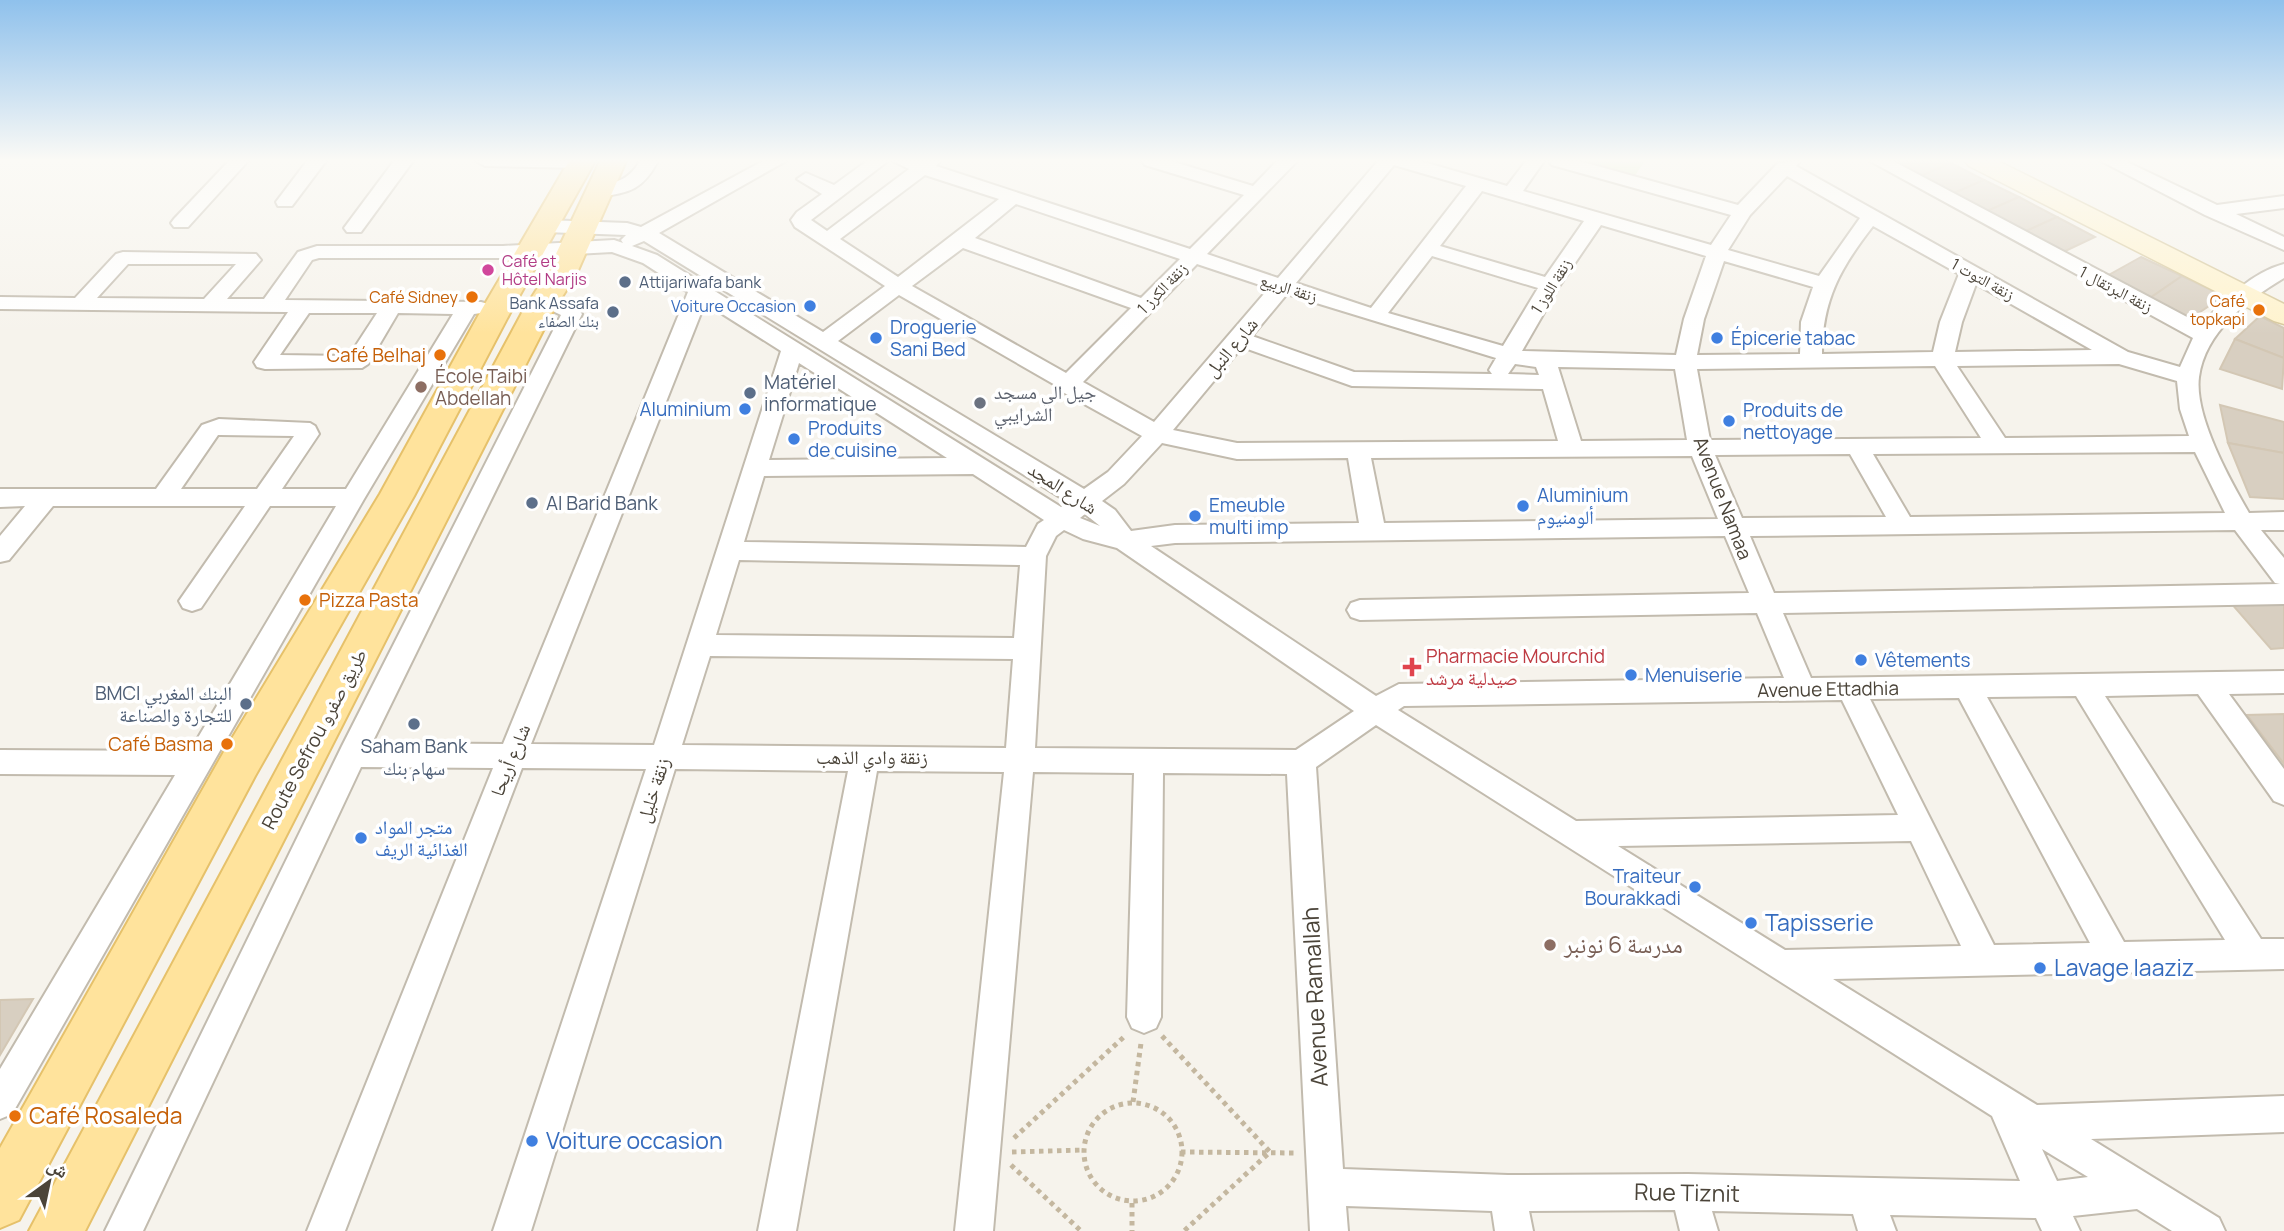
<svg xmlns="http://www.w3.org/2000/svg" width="2284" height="1231" viewBox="0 0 2284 1231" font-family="Manrope,'Noto Naskh Arabic',sans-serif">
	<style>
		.green { fill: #d2eab5 }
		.building { fill: #d8cfc1; stroke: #d3c7b4; stroke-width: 2 }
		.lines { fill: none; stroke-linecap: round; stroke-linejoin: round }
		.street-casing { stroke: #c2bbae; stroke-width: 4 }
		.secondary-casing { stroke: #d6c79b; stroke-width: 3 }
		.primary-casing { stroke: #e6c16a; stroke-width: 4 }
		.path { stroke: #c4b79f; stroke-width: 5; stroke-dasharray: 4.5 4.5; stroke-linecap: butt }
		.street { fill: #fff; fill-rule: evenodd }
		.secondary { fill: #fff3cd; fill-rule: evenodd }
		.primary { fill: #ffe39c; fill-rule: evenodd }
		.hotel-dot { fill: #d1479c; stroke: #fff; stroke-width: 2.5 }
		.service-dot { fill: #5c6f8a; stroke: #fff; stroke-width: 2.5 }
		.food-dot { fill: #e8710a; stroke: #fff; stroke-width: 2.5 }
		.shop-dot { fill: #3f7fe0; stroke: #fff; stroke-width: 2.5 }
		.education-dot { fill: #8d6e63; stroke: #fff; stroke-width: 2.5 }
		.worship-dot { fill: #6b7280; stroke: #fff; stroke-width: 2.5 }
		.health-dot { fill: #e0444e; stroke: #fff; stroke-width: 2.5 }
		.labels { text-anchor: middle; stroke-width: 7; stroke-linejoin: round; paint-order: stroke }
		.far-hotel-label { font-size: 16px; fill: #b23c85; stroke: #fff; text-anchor: start }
		.far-street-label { font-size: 16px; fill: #4b4439; stroke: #fff }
		.far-service-label { font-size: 16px; fill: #4e5e75; stroke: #fff; text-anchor: start }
		.far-food-label { font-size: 16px; fill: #c56008; stroke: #fff; text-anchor: end }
		.far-shop-label { font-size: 16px; fill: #366cbe; stroke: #fff; text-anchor: end }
		.shop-label { font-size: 19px; fill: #366cbe; stroke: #fff; text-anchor: start }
		.street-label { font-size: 19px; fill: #4b4439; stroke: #fff }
		.food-label { font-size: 19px; fill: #c56008; stroke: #fff; text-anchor: end }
		.education-label { font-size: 19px; fill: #785e54; stroke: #fff; text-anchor: start }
		.service-label { font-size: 19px; fill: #4e5e75; stroke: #fff; text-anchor: start }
		.worship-label { font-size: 19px; fill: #5b616d; stroke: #fff; text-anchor: start }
		.health-label { font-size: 19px; fill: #be3a42; stroke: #fff; text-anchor: start }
		.near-shop-label { font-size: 23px; fill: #366cbe; stroke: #fff; text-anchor: start }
		.near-education-label { font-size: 23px; fill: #785e54; stroke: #fff; text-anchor: start }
		.near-street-label { font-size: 23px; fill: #4b4439; stroke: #fff }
		.near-food-label { font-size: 23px; fill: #c56008; stroke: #fff; text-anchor: start }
	</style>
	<rect width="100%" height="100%" fill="#f6f3ec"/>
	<polygon class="green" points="1561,161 1645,161 1631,181"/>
	<g class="building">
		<polygon points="1893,161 1948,161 1951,163 1921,176"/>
		<polygon points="1951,163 1984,180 1954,193 1921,176"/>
		<polygon points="1984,180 2019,197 1987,211 1954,193"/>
		<polygon points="2019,197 2057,217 2024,232 1987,211"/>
		<polygon points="2057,217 2095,237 2061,253 2024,232"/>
		<polygon points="2141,257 2182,276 2150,298 2107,276"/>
		<polygon points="2182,276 2224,296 2191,318 2150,298"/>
		<polygon points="2260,316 2284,328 2284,358 2235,339"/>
		<polygon points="2235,339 2284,358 2282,389 2220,369"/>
		<polygon points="2220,405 2284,422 2284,453 2228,443"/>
		<polygon points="2228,443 2284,453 2284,499 2250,497"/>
		<polygon points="2284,600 2284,648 2271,649 2230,602"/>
		<polygon points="2284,714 2284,764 2247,715"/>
		<polygon points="33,999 0,1055 0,1000"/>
	</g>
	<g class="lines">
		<defs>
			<g id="street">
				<polygon points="229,161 248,161 188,227 174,227 171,223 174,219"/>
				<polygon points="307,161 326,161 292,206 278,206 276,202"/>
				<polygon points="394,161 413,161 361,232 347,232 344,228"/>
				<polygon points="476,161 589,161 590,163 581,168 485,166"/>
				<path d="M640 161H658C642 190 631 192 600 197L591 191 593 187C615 182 628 182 640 161Z"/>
				<path d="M763 161H786L659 233 823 332 885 286 795 227 791 220 797 212 822 194 797 179 806 173 834 185 867 161H888L811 220 827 231 909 169 893 161H940L936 166 1190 249 1244 195 1145 165 1142 161H1171L1253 186 1277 161H1297L1207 254 1278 278 1378 161H1420L1507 186 1526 161H1544L1523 191 1711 245 1731 215 1552 165 1549 161H1579L1738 205 1778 163 1800 161 1796 166 2128 352 2180 367 2193 338 1870 161H1893L2202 325C2222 301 2253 272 2284 264V278C2247 300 2205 332 2199 377 2194 416 2230 480 2249 513L2284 512V530H2261L2284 558V604L1783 613 1811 678 2284 671V693L2229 694 2284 769V805L2274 801 2198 694 2105 696 2261 939H2284V969L1833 979 2037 1105 2284 1096V1132L2091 1139 2219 1218 2225 1231H2172L2137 1209 2073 1216 2080 1231H2042L2036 1218 1890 1215 1896 1231H1858L1853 1214 1712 1211 1718 1231H1680L1675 1210 1529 1211 1533 1231H1495L1492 1211 1346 1206 1348 1231H1310L1287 774 1163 773 1161 1017 1156 1028 1144 1033 1132 1028 1127 1017 1134 773 1033 772 993 1231H955L1004 772 877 771 796 1231H758L848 771 675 769 531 1231H493L646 769 522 768 345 1231H307L493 768 361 767 143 1231H105L342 746 561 315 538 304 535 300 538 296C554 291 573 301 582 314L372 743 503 744 688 292 643 263 612 252 503 258H319L312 260 285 300 481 302 488 304 491 308 488 312 474 314 364 499 12 1114 0 1119V1069L175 775 0 774V750L190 751 336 506H270L201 608 192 611 183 608 179 601 245 506H53L9 560 0 562V536L25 506 0 507V489H156L202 425 219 419 310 423 315 426 319 434 282 489H346L453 314 398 313 368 364 362 368 265 369 257 367 254 362 288 312 0 309V297L75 298 116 254 123 252 256 254 261 260 227 299H264L298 252 317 246H503L614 240 623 243 621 240 626 235 545 232 535 226 545 220 627 223 641 227ZM1394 165 1466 186 1371 308 1296 283ZM925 175 999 199 898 277 840 239ZM1787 176 1860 218 1819 276 1728 250 1750 215ZM1482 191 1584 221 1545 277 1440 246ZM1016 204 1180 259 1141 298 975 238ZM1601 225 1706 256 1684 319 1676 355 1522 351 1560 285ZM1873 226 1959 274 1940 322 1933 352 1822 354C1822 300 1841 267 1873 226ZM644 241 1068 502 1061 507 657 255 632 246ZM963 248 1131 308 1066 373 912 286ZM1432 256 1538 288 1503 346 1388 313ZM1724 261 1813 287 1801 322 1800 354 1697 355 1704 319ZM128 264H236L204 299 97 298ZM1197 264 1269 288 1154 422 1083 382ZM1976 284 2092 350 1955 352 1962 322ZM1287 294 1496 358 1489 370 1492 374 1354 372 1252 336ZM899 295 1057 386 1059 390 1142 436 1108 472 1084 489 838 341ZM705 303 781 351 654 745 531 744ZM309 313H377L349 356 280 355ZM1242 347 1352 386 1543 389 1558 441 1237 443 1173 430ZM799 363 947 458 769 460ZM1515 364 1536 367 1539 375 1508 374ZM2119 364 2177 381 2180 409 2189 436 2005 438 1957 366ZM1935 366 1981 438 1710 440 1697 369ZM1558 367 1675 369 1687 440 1581 441ZM218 435H220L294 436 257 489H181ZM1162 443 1237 459 1348 458 1359 523 1175 525 1131 531 1115 510 1102 501 1124 484ZM2195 452 2225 513 1910 517 1873 454ZM1850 454 1886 517 1742 518 1715 455ZM1692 456 1718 519 1384 523 1371 458ZM973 474 1044 520 1038 524 1026 547 744 542 764 476ZM1085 514 1100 526 1080 518ZM1064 530 1083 539 1117 548 1354 711 1296 750 1035 748 1046 556 1056 536ZM2235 530 2275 583 2280 584 1774 593 1750 536ZM1725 536 1749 593 1360 600 1351 603 1347 610 1351 617 1360 620 1757 613 1784 678 1399 684 1376 696 1151 546 1175 543ZM739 560 1020 565 1014 638 716 635ZM710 656 1013 659 1006 748 682 745ZM2076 696 2225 940 2124 942 1987 697ZM1959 698 2090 943 1994 945 1870 699ZM1842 700 1898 815 1576 821 1398 710 1404 706ZM1376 725 1992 1116 2020 1181 1688 1174 1508 1175 1343 1169 1316 767ZM1911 841 1961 946 1785 950 1618 846ZM2042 1149 2088 1177 2057 1181Z"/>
				<polygon points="2101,161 2125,161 2217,205 2284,196 2284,208 2236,214 2284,237 2284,250 2205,215"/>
			</g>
			<polygon id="secondary" points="1965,161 1998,161 2284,304 2284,324 2274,321 1969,166"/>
			<g id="primary">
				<polygon points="569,161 595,161 512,309 414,496 255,776 19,1220 0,1228 0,1148 225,750 380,494 482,309"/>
				<polygon points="600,161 626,161 576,275 553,311 85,1231 29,1231 523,311 546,275"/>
			</g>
		</defs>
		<use href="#street" class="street-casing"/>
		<use href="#secondary" class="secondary-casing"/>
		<use href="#primary" class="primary-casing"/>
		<g class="path">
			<polyline points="1162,1036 1270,1152 1184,1231"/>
			<polyline points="1133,1102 1141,1043"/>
			<circle cx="1133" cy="1152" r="49"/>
			<polyline points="1014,1138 1126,1035"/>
			<polyline points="1012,1152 1084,1150"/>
			<polyline points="1181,1152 1296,1153"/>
			<polyline points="1011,1165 1081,1231"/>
			<polyline points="1132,1203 1132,1231"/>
		</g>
		<use href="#street" class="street"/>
		<use href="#secondary" class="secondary"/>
		<use href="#primary" class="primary"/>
	</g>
	<linearGradient id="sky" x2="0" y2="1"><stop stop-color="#8fc1ec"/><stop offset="0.48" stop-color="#fbfaf6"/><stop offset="1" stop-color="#fbfaf6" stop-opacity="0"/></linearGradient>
	<rect width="2284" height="334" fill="url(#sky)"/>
	<circle class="hotel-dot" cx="488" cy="270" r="7"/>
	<g class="service-dot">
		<circle cx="625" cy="282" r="7"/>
		<circle cx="613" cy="312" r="7"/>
		<circle cx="750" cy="393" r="7"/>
		<circle cx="532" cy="503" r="7"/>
		<circle cx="246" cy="704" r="7"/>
		<circle cx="414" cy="724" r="7"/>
	</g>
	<g class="food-dot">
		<circle cx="472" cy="297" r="7"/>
		<circle cx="2259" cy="310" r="7"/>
		<circle cx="440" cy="355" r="7"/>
		<circle cx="305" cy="600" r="7"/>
		<circle cx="227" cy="744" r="7"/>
		<circle cx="15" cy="1116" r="7"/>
	</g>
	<g class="shop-dot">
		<circle cx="810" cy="306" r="7"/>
		<circle cx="876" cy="338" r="7"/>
		<circle cx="1717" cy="338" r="7"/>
		<circle cx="745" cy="409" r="7"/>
		<circle cx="1729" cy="421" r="7"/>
		<circle cx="794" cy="439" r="7"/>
		<circle cx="1523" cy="506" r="7"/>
		<circle cx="1195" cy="516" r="7"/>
		<circle cx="1861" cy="660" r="7"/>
		<circle cx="1631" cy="675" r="7"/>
		<circle cx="361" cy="838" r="7"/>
		<circle cx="1695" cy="887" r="7"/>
		<circle cx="1751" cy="923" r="7"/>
		<circle cx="2040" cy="968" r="7"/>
		<circle cx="532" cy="1141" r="7"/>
	</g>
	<g class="education-dot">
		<circle cx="421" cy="387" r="7"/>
		<circle cx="1550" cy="945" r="7"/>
	</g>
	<circle class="worship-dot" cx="980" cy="403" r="7"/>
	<path class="health-dot" d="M1408.5 656.5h7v7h7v7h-7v7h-7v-7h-7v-7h7z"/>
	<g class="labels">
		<g class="far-hotel-label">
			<text x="502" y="267">Café et<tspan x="502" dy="18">Hôtel Narjis</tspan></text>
		</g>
		<g class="far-street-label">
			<text transform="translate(1983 279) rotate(29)" y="6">زنقة التوت 1</text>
			<text transform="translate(1551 286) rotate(-58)" y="6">زنقة اللوز 1</text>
			<text transform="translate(1162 288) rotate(-46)" y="6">زنقة الكرز 1</text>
			<text transform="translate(1289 288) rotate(18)" y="6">زنقة الربيع</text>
			<text transform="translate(2116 289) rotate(28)" y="6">زنقة البرتقال 1</text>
		</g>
		<g class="far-service-label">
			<text x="639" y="288">Attijariwafa bank</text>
			<text x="599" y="309" text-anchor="end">Bank Assafa<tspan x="599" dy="18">بنك الصفاء</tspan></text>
		</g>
		<g class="far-food-label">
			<text x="458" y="303">Café Sidney</text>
			<text x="2245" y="307">Café<tspan x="2245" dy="18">topkapi</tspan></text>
		</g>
		<g class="far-shop-label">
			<text x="796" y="312">Voiture Occasion</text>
		</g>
		<g class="shop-label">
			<text x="890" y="334">Droguerie<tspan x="890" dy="22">Sani Bed</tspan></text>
			<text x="1731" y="345">Épicerie tabac</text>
			<text x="731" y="416" text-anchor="end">Aluminium</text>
			<text x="1743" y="417">Produits de<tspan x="1743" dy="22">nettoyage</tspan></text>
			<text x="808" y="435">Produits<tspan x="808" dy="22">de cuisine</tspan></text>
			<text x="1537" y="502">Aluminium<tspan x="1537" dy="22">ألومنيوم</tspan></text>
			<text x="1209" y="512">Emeuble<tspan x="1209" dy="22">multi imp</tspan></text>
			<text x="1875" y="667">Vêtements</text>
			<text x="1645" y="682">Menuiserie</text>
			<text x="375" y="834">متجر المواد<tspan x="375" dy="22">الغذائية الريف</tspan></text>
			<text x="1681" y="883" text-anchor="end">Traiteur<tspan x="1681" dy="22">Bourakkadi</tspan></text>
		</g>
		<g class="street-label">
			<text transform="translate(1231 347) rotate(-50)" y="7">شارع النبل</text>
			<text transform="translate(1063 488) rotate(33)" y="7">شارع المجد</text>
			<text transform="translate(1723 498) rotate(69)" y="7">Avenue Namaa</text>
			<text transform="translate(1828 689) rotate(-1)" y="7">Avenue Ettadhia</text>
			<text transform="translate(314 739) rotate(-62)" y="7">Route Sefrou طريق صفرو</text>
			<text x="872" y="764">زنقة وادي الذهب</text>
			<text transform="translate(510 760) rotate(-68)" y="7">شارع أريحا</text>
			<text transform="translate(653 790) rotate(-72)" y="7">زنقة خليل</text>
		</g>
		<g class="food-label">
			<text x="426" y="362">Café Belhaj</text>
			<text x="319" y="607" text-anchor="start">Pizza Pasta</text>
			<text x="213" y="751">Café Basma</text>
		</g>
		<g class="education-label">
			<text x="435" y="383">École Taibi<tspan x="435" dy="22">Abdellah</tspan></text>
		</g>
		<g class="service-label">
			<text x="764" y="389">Matériel<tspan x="764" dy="22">informatique</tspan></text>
			<text x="546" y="510">Al Barid Bank</text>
			<text x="232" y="700" text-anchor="end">BMCI البنك المغربي<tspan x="232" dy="22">للتجارة والصناعة</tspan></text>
			<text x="414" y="753" text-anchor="middle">Saham Bank<tspan x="414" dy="22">سهام بنك</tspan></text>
		</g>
		<g class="worship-label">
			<text x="994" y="399">جيل الي مسجد<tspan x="994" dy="22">الشرايبي</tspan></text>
		</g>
		<g class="health-label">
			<text x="1426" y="663">Pharmacie Mourchid<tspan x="1426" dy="22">صيدلية مرشد</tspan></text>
		</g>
		<g class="near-shop-label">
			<text x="1765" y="931">Tapisserie</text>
			<text x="2054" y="976">Lavage laaziz</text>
			<text x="546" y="1149">Voiture occasion</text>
		</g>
		<g class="near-education-label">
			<text x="1564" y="953">مدرسة 6 نونبر</text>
		</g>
		<g class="near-street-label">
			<text transform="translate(1315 997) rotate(-93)" y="8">Avenue Ramallah</text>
			<text transform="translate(1687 1193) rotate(1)" y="8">Rue Tiznit</text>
		</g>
		<g class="near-food-label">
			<text x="29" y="1124">Café Rosaleda</text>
		</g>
	</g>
	<g transform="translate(49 1182) rotate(33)" stroke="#ffffff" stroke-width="5" paint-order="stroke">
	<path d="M0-5L12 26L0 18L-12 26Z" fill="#4b4439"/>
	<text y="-10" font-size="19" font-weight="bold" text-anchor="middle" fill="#4b4439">ش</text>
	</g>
</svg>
